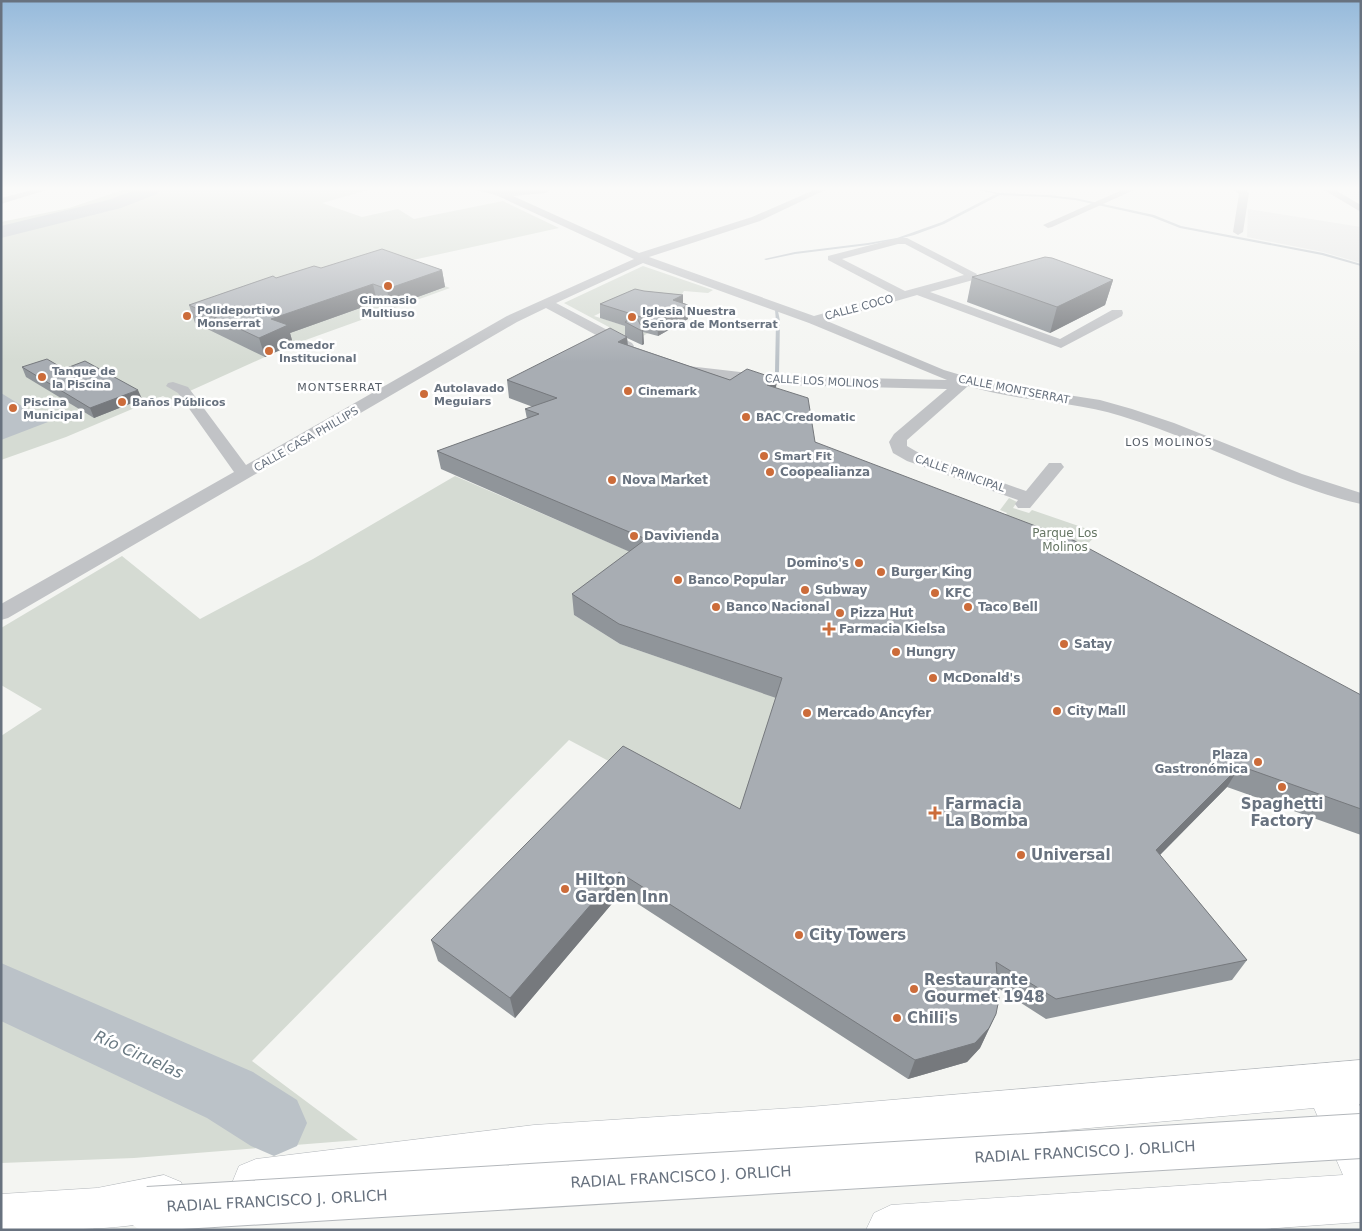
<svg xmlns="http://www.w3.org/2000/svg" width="1362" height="1231" viewBox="0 0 1362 1231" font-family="'DejaVu Sans',sans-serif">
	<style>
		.built { fill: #e5e6e5 }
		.green { fill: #d5dbd3 }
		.water { fill: #bbc2c8 }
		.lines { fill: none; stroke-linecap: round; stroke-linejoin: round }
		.stream { fill: #bbc2c8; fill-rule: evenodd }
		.river { fill: #bbc2c8; fill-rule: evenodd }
		.secondary-casing { stroke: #b3b7bb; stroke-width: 1 }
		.minor { fill: #c1c3c6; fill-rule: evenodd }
		.secondary { fill: #fff; fill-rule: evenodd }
		.secondary-bridge-casing { stroke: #b3b7bb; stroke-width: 46; stroke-linecap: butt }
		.secondary-bridge { stroke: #fff; stroke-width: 44 }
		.wall { fill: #90959a }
		.shaded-wall { fill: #76797d }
		.building { fill: #a8adb3; stroke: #76797d }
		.poi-dot { fill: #cc6c3a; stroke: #fff; stroke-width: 2 }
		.labels { text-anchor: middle; stroke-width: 5; stroke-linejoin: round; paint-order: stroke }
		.far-poi-label { font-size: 11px; font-weight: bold; fill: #68727f; stroke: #fff; text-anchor: start }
		.far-street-label { font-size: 11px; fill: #68727f; stroke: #fff }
		.far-neighbourhood-label { font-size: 11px; letter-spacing: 1px; fill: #545c65; stroke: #fff }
		.poi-label { font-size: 12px; font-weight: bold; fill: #68727f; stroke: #fff; text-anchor: start }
		.park-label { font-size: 12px; fill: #677765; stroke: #fff }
		.near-poi-label { font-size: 15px; font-weight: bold; fill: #68727f; stroke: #fff; text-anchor: start }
		.near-street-label { font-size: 15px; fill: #68727f; stroke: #fff }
		.near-water-label { font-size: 16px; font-style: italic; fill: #697982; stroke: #fff }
	</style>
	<rect width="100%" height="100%" fill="#f4f5f2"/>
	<polygon class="built" points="1248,209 1361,227 1361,263 1323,252 1247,237"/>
	<g class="green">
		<polygon points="123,190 368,190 322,203 362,217 398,209 414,219 503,201 559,228 390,265 450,288 289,346 170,400 163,396 66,437 1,460 1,222 69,208"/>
		<polygon points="643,266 713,290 708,293 684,291 676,303 608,309 594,316 648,333 635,341 564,303"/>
		<polygon points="455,476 647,559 574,615 620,644 780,699 739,830 569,740 252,1061 358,1140 134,1158 1,1163 1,736 42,709 1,685 1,628 122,556 200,619 313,559"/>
		<polygon points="1009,498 1017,502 1013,508 1029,513 1032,510 1099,533 1069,561 997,531 1007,513 1000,510"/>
	</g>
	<polygon class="water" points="1,393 48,422 1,440"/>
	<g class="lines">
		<g class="stream">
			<polygon points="979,190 983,190 999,193 1047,195 1075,198 1154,215 1181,226 1323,253 1361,264 1361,266 1322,255 1180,228 1152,217 1075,200 1047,197 1000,195 944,224 914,235 899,239 868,245 795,254 766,260 764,259 795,252 868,243 897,238 942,222 996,194"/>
			<polygon points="775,310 778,311 780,321 779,372 777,373 775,372 776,321"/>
		</g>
		<g class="river">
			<polygon points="136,190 160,190 157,194 121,208 1,238 1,226 108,200"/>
			<polygon points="1,963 253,1072 297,1100 307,1123 297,1146 274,1156 251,1146 207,1118 1,1021"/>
		</g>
		<defs>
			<g id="secondary">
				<polygon points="1361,1060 1361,1104 1359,1104 1361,1109 1361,1222 1251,1230 866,1230 874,1213 891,1205 1343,1175 1314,1108 809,1153 534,1171 256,1207 239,1200 232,1183 239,1166 256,1159 534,1125 809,1107"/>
				<path d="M164 1175 181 1182 188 1199 181 1216C127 1231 59 1230 1 1230V1194L97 1188Z"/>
			</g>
		</defs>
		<use href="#secondary" class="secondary-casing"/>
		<g class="minor">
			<polygon points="32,190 46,190 1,204 1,198"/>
			<path d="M477 190H550L546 193 513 196 639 253 752 217 814 190H825L760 221 649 257 814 316 893 294 828 260V256L898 238H907L977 274 973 280 930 292 1060 339 1112 310H1122L1123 313 1122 316 1061 348 917 295 827 321 944 370 984 382 1100 400 1132 409 1174 423 1302 474 1361 493V504C1278 484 1203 441 1121 416 1071 400 1018 402 968 386L907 440V446L919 453 1026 491 1049 463H1061L1064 467 1030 508H1018L1015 504 1018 500 907 461 893 453 889 442 894 434 947 389 776 385 731 381 683 373 681 370 688 366 776 376 947 380 809 323 643 263 556 303 632 343 634 346 632 349H622L546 308 517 322 8 618 1 620V604L234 472 178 393 166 386 168 383 173 382 188 387 246 465 507 316 634 259 498 196ZM898 244H905L964 275 905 291 842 259Z"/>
			<polygon points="1122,190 1134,190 1052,227 1048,228 1043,225"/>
			<polygon points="1234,190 1245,190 1249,193 1243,232 1238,235 1233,232 1239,194"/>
			<polygon points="1324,190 1335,190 1361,205 1361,212"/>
		</g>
		<use href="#secondary" class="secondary"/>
		<defs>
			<polyline id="secondary-bridge" points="148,1209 1361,1136"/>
		</defs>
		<use href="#secondary-bridge" class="secondary-bridge-casing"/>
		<use href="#secondary-bridge" class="secondary-bridge"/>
	</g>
	<g class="wall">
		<polygon points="321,268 442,270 445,287 390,307 377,302 290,333 293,344 265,357 195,323 189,305 276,278"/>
		<polygon points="972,277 1113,280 1105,305 1050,333 967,302"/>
		<polygon points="644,291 683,295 683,303 688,305 688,319 658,336 643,332 644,344 642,345 627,338 628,345 730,380 776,388 815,442 1361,695 1361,835 1227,787 1160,855 1247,960 1232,980 1046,1019 998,988 996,1014 980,1048 967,1062 908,1079 621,893 515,1018 438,961 431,940 740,809 776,698 620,644 574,615 572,594 630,552 441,469 437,451 527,419 525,409 533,407 509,398 507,380 625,336 625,326 600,318 600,304"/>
		<polygon points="22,367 64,369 142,399 94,418 26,377"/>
	</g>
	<g class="shaded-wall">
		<polygon points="442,270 445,287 390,307 387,289"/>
		<polygon points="1113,280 1105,305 1050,333 1057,307"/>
		<polygon points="373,284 377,302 290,333 293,344 265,357 259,338 271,319"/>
		<polygon points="683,295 683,308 688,305 688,319 658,336 657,322 673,300"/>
		<polygon points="643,330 644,344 642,345 642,331"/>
		<polygon points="627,337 628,353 618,342"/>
		<polygon points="777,379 775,396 767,385"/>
		<polygon points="138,390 142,399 94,418 90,408"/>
		<polygon points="1240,766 1227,787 1144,871 1156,850"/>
		<polygon points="619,872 621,893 515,1018 510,998"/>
		<polygon points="996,1014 980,1048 967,1062 908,1079 915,1060"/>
	</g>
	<g class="building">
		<polygon points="382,249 442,270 387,289 373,284 271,319 288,325 259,338 189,305 273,276 276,278 314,266 321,268"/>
		<polygon points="1045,257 1052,258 1113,280 1057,307 972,277"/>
		<polygon points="635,289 644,291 683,295 673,300 688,305 657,322 600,304"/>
		<polygon points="636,316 643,330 642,331 625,322"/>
		<polygon points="610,328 627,337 618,342 730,380 747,369 777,379 767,385 808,398 815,442 1075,541 1361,695 1361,809 1240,766 1156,850 1247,960 1056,999 996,962 999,999 996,1014 989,1028 975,1043 915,1060 619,872 510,998 431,940 623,746 740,809 782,678 619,624 572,594 646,539 437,451 539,414 525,409 557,398 507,380"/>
		<polygon points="47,359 64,369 85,361 138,390 90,408 22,367"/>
	</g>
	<linearGradient id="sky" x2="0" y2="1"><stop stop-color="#96badb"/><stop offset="0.52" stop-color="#fafaf9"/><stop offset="1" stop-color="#fafaf9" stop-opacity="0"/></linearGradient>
	<rect width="1362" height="362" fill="url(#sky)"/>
	<g class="poi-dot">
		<circle cx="388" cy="286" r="5"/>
		<circle cx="187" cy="316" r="5"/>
		<circle cx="632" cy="317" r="5"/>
		<circle cx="269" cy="351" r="5"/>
		<circle cx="42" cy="377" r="5"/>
		<circle cx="628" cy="391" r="5"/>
		<circle cx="424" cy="394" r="5"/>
		<circle cx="122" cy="402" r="5"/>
		<circle cx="13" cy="408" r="5"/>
		<circle cx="746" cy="417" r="5"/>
		<circle cx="764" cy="456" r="5"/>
		<circle cx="770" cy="472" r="5"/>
		<circle cx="612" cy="480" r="5"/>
		<circle cx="634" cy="536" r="5"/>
		<circle cx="859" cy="563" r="5"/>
		<circle cx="881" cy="572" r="5"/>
		<circle cx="678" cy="580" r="5"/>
		<circle cx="805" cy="590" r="5"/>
		<circle cx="935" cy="593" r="5"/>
		<circle cx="716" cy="607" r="5"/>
		<circle cx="968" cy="607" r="5"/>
		<circle cx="840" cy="613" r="5"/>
		<path d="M826.5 621.5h5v5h5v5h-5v5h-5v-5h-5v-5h5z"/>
		<circle cx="1064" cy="644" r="5"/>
		<circle cx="896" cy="652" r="5"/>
		<circle cx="933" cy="678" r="5"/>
		<circle cx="1057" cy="711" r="5"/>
		<circle cx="807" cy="713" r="5"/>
		<circle cx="1258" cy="762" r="5"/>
		<circle cx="1282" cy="787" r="5"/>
		<path d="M932.5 805.5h5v5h5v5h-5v5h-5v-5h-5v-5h5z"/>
		<circle cx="1021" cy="855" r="5"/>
		<circle cx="565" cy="889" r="5"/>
		<circle cx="799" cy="935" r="5"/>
		<circle cx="914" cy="989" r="5"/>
		<circle cx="897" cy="1018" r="5"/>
	</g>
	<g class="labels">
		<g class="far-poi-label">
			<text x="388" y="304" text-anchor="middle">Gimnasio<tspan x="388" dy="13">Multiuso</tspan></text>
			<text x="197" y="314">Polideportivo<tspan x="197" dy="13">Monserrat</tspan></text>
			<text x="642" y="315">Iglesia Nuestra<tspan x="642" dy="13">Señora de Montserrat</tspan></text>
			<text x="279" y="349">Comedor<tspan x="279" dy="13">Institucional</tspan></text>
			<text x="52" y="375">Tanque de<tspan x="52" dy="13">la Piscina</tspan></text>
			<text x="434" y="392">Autolavado<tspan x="434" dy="13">Meguiars</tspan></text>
			<text x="638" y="395">Cinemark</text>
			<text x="23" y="406">Piscina<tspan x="23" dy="13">Municipal</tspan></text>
			<text x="132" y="406">Baños Públicos</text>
			<text x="756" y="421">BAC Credomatic</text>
			<text x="774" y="460">Smart Fit</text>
		</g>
		<g class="far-street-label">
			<text transform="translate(859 307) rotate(-15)" y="4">CALLE COCO</text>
			<text transform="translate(822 381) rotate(3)" y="4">CALLE LOS MOLINOS</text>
			<text transform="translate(1014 389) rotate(11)" y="4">CALLE MONTSERRAT</text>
			<text transform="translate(306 439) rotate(-30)" y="4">CALLE CASA PHILLIPS</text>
			<text transform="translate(960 473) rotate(19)" y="4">CALLE PRINCIPAL</text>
		</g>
		<g class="far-neighbourhood-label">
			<text x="340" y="391">MONTSERRAT</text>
			<text x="1169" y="446">LOS MOLINOS</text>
		</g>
		<g class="poi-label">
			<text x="780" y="476">Coopealianza</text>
			<text x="622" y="484">Nova Market</text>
			<text x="644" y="540">Davivienda</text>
			<text x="849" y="567" text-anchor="end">Domino's</text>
			<text x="891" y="576">Burger King</text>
			<text x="688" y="584">Banco Popular</text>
			<text x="815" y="594">Subway</text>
			<text x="945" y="597">KFC</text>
			<text x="726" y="611">Banco Nacional</text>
			<text x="978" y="611">Taco Bell</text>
			<text x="850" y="617">Pizza Hut</text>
			<text x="839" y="633">Farmacia Kielsa</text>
			<text x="1074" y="648">Satay</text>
			<text x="906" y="656">Hungry</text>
			<text x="943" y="682">McDonald's</text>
			<text x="1067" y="715">City Mall</text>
			<text x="817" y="717">Mercado Ancyfer</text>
			<text x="1248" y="759" text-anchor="end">Plaza<tspan x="1248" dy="14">Gastronómica</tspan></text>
		</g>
		<g class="park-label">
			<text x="1065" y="537">Parque Los<tspan x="1065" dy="14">Molinos</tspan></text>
		</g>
		<g class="near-poi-label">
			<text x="945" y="809">Farmacia<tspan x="945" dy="17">La Bomba</tspan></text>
			<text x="1282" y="809" text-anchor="middle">Spaghetti<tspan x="1282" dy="17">Factory</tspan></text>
			<text x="1031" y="860">Universal</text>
			<text x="575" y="885">Hilton<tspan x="575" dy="17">Garden Inn</tspan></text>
			<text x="809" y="940">City Towers</text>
			<text x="924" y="985">Restaurante<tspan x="924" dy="17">Gourmet 1948</tspan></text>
			<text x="907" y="1023">Chili's</text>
		</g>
		<g class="near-street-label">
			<text transform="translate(1085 1152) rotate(-3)" y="5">RADIAL FRANCISCO J. ORLICH</text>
			<text transform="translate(681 1177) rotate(-3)" y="5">RADIAL FRANCISCO J. ORLICH</text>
			<text transform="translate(277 1201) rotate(-3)" y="5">RADIAL FRANCISCO J. ORLICH</text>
		</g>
		<g class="near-water-label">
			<text transform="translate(139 1054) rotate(24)" y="6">Río Ciruelas</text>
		</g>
	</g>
	<rect width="1362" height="1231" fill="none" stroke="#68727f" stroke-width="5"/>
</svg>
